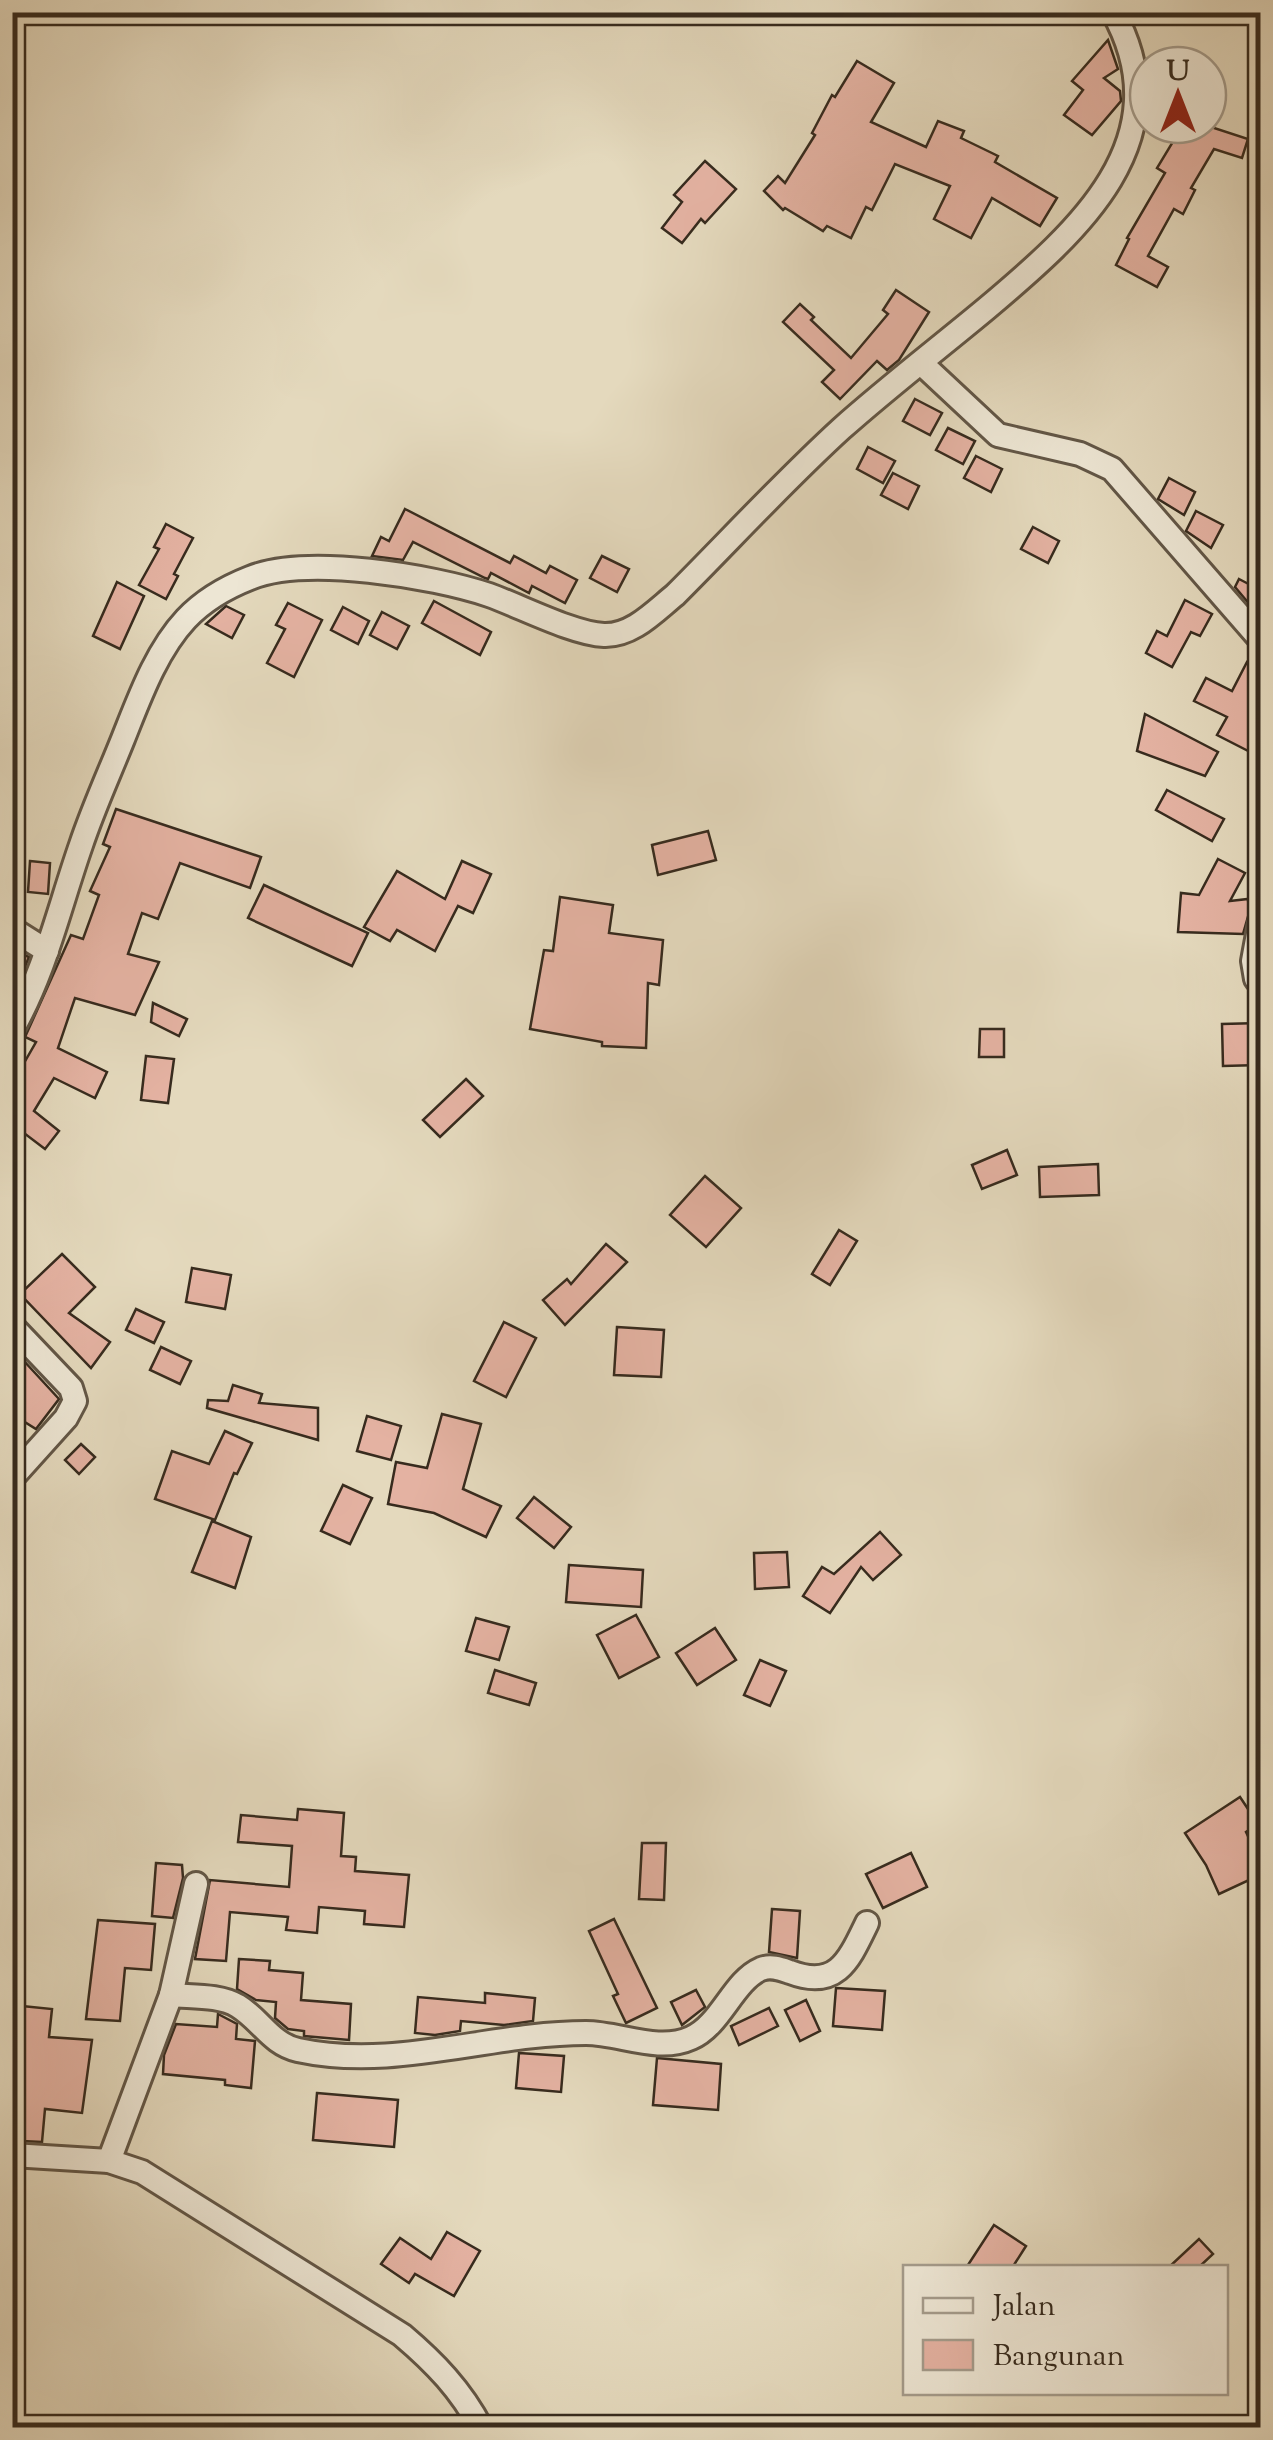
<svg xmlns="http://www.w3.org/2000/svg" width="1273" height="2440" viewBox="0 0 1273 2440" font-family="'Sorts Mill Goudy',serif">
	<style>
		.building { fill: #e4b2a2; stroke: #372b1e; stroke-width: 2.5 }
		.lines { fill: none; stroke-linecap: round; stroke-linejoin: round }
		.minor-casing { stroke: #625646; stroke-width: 28 }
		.minor { stroke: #ede6d4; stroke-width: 22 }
	</style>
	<rect width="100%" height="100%" fill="#e4d9bd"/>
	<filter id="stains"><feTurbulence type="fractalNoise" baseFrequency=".002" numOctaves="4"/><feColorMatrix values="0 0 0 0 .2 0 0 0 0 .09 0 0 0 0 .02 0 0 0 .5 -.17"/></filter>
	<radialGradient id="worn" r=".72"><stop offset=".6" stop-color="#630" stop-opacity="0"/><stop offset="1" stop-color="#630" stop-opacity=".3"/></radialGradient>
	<g class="building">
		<polygon points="1108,40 1118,69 1104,78 1120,91 1121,101 1092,135 1064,115 1083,90 1072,81"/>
		<polygon points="857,61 894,83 871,122 926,147 938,121 964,131 961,138 998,156 995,162 1057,198 1040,226 992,198 971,238 934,219 950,186 895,164 872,210 866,207 851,238 827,226 823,231 785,208 783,210 764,191 778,176 785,183 815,135 812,133 832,95 835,97"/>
		<polygon points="1183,125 1205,125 1248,139 1242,158 1214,149 1191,188 1195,190 1183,214 1174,209 1148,256 1168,267 1157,287 1116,265 1129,239 1127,238 1165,173 1157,168"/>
		<polygon points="705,161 736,189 705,223 701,219 682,243 662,228 682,202 674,195"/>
		<polygon points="896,290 929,312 899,360 887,370 877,361 840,399 822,382 834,370 783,322 800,304 814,317 811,320 851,358 888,314 883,310"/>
		<polygon points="915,399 942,413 930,435 903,421"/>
		<polygon points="948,428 975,441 963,464 936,450"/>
		<polygon points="868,447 895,461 883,483 857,469"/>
		<polygon points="976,456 1002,469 991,492 964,478"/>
		<polygon points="893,473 919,486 908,509 881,495"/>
		<polygon points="1169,478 1195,492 1184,515 1158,499"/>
		<polygon points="405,509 510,563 514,556 546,573 550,566 577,580 565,603 532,586 529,593 491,573 488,579 485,578 413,542 403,560 372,556 381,537 389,541"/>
		<polygon points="1196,511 1223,525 1211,548 1186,531"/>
		<polygon points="166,524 193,538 174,574 178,576 166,599 139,585 159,549 154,547"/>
		<polygon points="1033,527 1059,541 1048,563 1021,549"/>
		<polygon points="602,556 629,569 617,592 590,578"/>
		<polygon points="1239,579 1260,590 1260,603 1256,612 1235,587"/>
		<polygon points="117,582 144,596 120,649 93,636"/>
		<polygon points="1185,600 1212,614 1200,636 1191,632 1172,667 1146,653 1157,631 1167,636"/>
		<polygon points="434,601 491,632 480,655 422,623"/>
		<polygon points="288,603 322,620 294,677 267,663 285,629 276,625"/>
		<polygon points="226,606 244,615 232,638 206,624"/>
		<polygon points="343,607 369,621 358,644 331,630"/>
		<polygon points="382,612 409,626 397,649 370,635"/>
		<polygon points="1247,662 1260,669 1260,757 1217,735 1227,717 1194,701 1206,678 1232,691"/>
		<polygon points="1145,714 1218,752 1205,776 1137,751"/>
		<polygon points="1167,790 1224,819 1212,841 1156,810"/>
		<polygon points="116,809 261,857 250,888 180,863 158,919 142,913 128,954 159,962 135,1015 75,998 58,1048 107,1072 95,1098 54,1078 34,1111 59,1131 45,1149 12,1124 12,1084 36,1042 25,1037 71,935 83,939 99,895 90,891 110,847 103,844"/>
		<polygon points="708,831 716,860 658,875 652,845"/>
		<polygon points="1218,859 1245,873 1230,901 1248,899 1249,913 1243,934 1178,932 1181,893 1199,895"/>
		<polygon points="30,861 50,863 48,894 28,892"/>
		<polygon points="462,861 491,874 473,913 458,906 435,951 397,930 390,941 364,927 397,871 445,899"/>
		<polygon points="264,885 368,933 352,966 248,918"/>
		<polygon points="560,897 613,905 609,933 663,940 659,985 648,983 646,1048 602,1046 602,1042 530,1029 544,950 553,951"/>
		<polygon points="12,949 29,957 17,986 12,984"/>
		<polygon points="153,1003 187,1019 179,1036 151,1022"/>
		<polygon points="1260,1023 1260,1065 1223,1066 1222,1024"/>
		<polygon points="980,1029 1004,1029 1004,1057 979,1057"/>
		<polygon points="146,1056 174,1059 168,1103 141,1100"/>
		<polygon points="466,1079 483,1096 440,1137 423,1120"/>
		<polygon points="1007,1150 1017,1175 982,1189 972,1165"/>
		<polygon points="1098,1164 1099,1195 1040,1197 1039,1167"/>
		<polygon points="705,1176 741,1208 706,1247 670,1215"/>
		<polygon points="839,1230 857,1241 830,1285 812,1274"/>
		<polygon points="606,1244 627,1262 565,1325 543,1300 567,1279 571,1284"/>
		<polygon points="62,1254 95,1287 69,1313 110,1342 91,1368 20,1294"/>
		<polygon points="192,1268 231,1275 225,1309 186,1302"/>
		<polygon points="136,1309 164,1322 154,1343 126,1330"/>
		<polygon points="504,1322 536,1338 506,1397 474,1381"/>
		<polygon points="617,1327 664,1330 661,1377 614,1375"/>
		<polygon points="161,1347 191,1361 180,1384 150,1370"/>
		<polygon points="12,1348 59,1399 36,1429 12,1414"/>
		<polygon points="233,1385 262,1394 259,1403 318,1408 318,1440 207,1408 208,1400 228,1401"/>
		<polygon points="442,1414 481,1424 463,1489 501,1506 486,1537 434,1513 388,1504 396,1462 427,1468"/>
		<polygon points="367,1416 401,1426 391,1460 357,1451"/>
		<polygon points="225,1431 252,1443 237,1474 234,1473 215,1520 155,1499 172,1451 209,1464"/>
		<polygon points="81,1444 95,1457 79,1474 65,1460"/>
		<polygon points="343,1485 372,1498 350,1544 321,1531"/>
		<polygon points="534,1497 571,1527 554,1548 517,1518"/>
		<polygon points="212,1521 251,1537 235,1588 192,1572"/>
		<polygon points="880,1532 901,1555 873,1580 861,1567 830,1613 803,1596 822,1567 834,1574"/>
		<polygon points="787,1552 789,1587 755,1589 754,1553"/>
		<polygon points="569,1565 643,1570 641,1607 566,1602"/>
		<polygon points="636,1615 659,1657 619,1678 597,1635"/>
		<polygon points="476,1618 509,1627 499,1660 466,1651"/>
		<polygon points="715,1628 736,1660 697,1685 676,1653"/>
		<polygon points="760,1660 786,1671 770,1706 744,1695"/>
		<polygon points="495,1670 536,1683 529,1705 488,1693"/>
		<polygon points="1240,1797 1258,1824 1246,1832 1260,1862 1260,1875 1219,1894 1206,1865 1185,1833"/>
		<polygon points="298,1809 344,1813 341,1856 356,1857 355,1871 409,1875 404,1927 364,1924 365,1911 319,1907 317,1933 286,1930 288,1917 230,1912 226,1961 195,1959 210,1880 289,1887 292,1846 238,1842 241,1815 297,1820"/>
		<polygon points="642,1843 666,1843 664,1900 639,1899"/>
		<polygon points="911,1853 927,1887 883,1908 866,1874"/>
		<polygon points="156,1863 182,1865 183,1878 173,1918 152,1916"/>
		<polygon points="772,1909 800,1911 797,1958 769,1952"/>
		<polygon points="614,1919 657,2008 626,2023 613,1996 618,1994 589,1931"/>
		<polygon points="98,1920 155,1924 151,1970 125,1968 120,2021 86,2019"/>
		<polygon points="239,1959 270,1961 269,1970 303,1973 301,2000 351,2004 349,2040 304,2036 304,2031 288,2029 275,2018 276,2002 256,2000 237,1989"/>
		<polygon points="836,1988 885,1991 882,2030 833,2026"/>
		<polygon points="696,1990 705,2007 682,2025 671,2002"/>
		<polygon points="485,1993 535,1998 533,2021 504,2025 461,2021 460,2031 435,2035 415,2033 418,1997 485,2003"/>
		<polygon points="806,2000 820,2031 800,2041 785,2010"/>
		<polygon points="22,2006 52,2009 49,2037 92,2040 82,2113 45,2109 42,2142 22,2141 23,2124 12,2124 12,2037 19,2038"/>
		<polygon points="769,2008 778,2026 739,2045 731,2026"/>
		<polygon points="218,2014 237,2024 236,2039 255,2041 251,2088 225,2085 225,2080 163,2074 164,2055 176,2024 217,2027"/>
		<polygon points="519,2053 564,2056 561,2092 516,2088"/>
		<polygon points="657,2058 721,2064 718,2110 653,2105"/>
		<polygon points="317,2093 398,2100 394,2147 313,2140"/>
		<polygon points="994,2225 1026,2246 1012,2268 966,2268"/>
		<polygon points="447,2232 480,2251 454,2296 415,2274 409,2283 381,2264 400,2238 431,2259"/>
		<polygon points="1199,2239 1213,2254 1198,2268 1168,2268"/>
	</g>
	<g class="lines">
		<defs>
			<g id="minor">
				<polyline points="921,363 998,435 1080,454 1112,469 1260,639"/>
				<polyline points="1260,923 1253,961 1256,979 1260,983"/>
				<polyline points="12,929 47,951"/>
				<path d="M12 1030C45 972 59 908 81 845 93 809 109 774 123 739 139 699 156 651 186 619 203 601 227 587 250 578 306 555 432 576 489 595 520 606 574 634 604 635 632 636 654 612 675 595 730 540 783 482 841 429 888 387 939 348 987 308 1077 232 1184 140 1113 12"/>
				<polyline points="12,1326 71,1388 75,1401 66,1418 12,1478"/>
				<path d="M171 1995C192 1997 220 1995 238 2006 261 2020 271 2044 298 2050 395 2071 489 2033 586 2033 620 2033 658 2053 691 2038 721 2025 733 1981 761 1969 771 1965 781 1969 790 1972 837 1990 849 1960 867 1923"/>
				<path d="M12 2155 109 2161 142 2172 402 2335C435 2363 461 2390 481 2428"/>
				<polyline points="109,2161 171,1995 196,1884"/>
			</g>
		</defs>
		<use href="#minor" class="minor-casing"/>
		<use href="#minor" class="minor"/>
	</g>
	<rect width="1273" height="2440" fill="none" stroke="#e4d9bd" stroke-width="50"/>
	<rect x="15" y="15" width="1243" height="2410" fill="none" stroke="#372b1e" stroke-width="5"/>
	<rect x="25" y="25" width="1223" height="2390" fill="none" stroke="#372b1e" stroke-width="2.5"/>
	<rect x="903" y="2265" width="325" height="130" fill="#ede6d4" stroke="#a49b8b" stroke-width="2.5"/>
	<rect x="923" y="2298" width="50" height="15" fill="#ede6d4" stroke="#a49b8b" stroke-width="2.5"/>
	<text x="993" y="2315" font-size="30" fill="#372b1e">Jalan</text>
	<rect x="923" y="2340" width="50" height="30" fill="#e4b2a2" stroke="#a49b8b" stroke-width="2.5"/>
	<text x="993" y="2365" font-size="30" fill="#372b1e">Bangunan</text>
	<g transform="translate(1178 95)"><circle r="48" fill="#ede6d4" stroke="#a49b8b" stroke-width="2.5"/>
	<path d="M0-8L18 38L0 25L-18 38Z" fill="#8f2418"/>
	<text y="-15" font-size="28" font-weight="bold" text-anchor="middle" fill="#372b1e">U</text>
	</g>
	<rect width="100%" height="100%" filter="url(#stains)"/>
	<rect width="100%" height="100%" fill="url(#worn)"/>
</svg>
